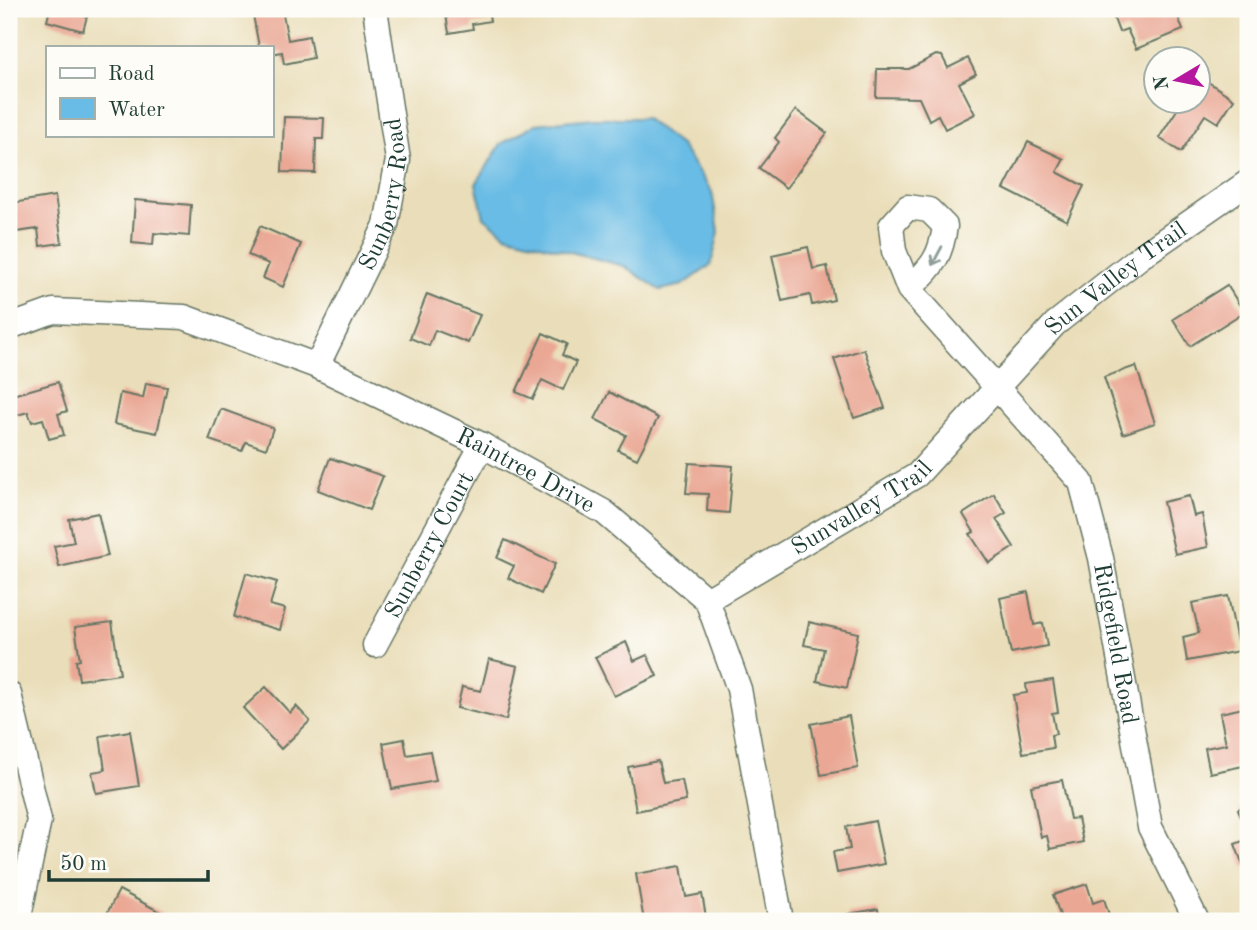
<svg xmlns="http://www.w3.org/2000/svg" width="1257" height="930" viewBox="0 0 1257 930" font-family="'Old Standard TT',serif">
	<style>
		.water { fill: #69bce5; stroke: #447c8c; stroke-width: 2 }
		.building { fill: #eaa794 }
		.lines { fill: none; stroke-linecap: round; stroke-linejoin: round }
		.minor-casing { stroke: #667563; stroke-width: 27 }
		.minor { stroke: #fff; stroke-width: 24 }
		.oneway { stroke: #8f9e9a }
		.labels { text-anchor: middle; stroke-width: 5; stroke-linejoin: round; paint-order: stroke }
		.street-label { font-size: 24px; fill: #1f3d34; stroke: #fdfcf7 }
	</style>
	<rect width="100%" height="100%" fill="#fdfcf7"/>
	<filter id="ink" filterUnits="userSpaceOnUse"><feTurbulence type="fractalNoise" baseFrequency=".0143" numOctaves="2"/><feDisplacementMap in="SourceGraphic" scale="14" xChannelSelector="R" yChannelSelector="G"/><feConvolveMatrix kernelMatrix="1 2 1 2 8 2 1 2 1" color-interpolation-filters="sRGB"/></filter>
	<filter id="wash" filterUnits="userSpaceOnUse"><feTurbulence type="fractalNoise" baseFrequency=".00686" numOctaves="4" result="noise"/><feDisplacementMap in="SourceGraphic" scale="28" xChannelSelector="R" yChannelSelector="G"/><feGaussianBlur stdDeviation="1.57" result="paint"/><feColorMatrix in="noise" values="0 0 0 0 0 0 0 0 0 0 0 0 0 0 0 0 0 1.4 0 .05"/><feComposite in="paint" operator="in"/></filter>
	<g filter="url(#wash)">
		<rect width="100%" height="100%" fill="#eadeba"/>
		<polygon class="water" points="593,118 645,118 681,146 712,192 719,232 711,265 683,285 660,290 624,266 506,235 484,217 476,184 501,144 536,124"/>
		<g id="blocks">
			<g class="building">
				<polygon points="50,9 89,9 83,31 47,21"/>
				<polygon points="282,9 288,40 309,36 313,58 284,64 282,52 271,54 271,47 259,47 253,15"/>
				<polygon points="445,9 488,9 490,21 472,24 473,29 449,33"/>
				<polygon points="1117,9 1175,9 1183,30 1136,49 1127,29 1119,32 1113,16 1119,13"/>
				<polygon points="936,55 942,56 948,68 968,58 976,74 959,83 975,114 945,129 938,115 929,120 919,98 876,97 877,69 909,69"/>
				<polygon points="1199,76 1234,99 1218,123 1205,115 1181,152 1159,138 1182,102 1198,102"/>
				<polygon points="796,110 827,133 786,188 759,168 779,142 775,138"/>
				<polygon points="284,117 324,118 323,139 316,139 315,173 282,172"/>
				<polygon points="1028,142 1064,159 1057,172 1084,186 1067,221 1004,189"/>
				<polygon points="55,196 62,243 40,246 38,229 16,232 12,203"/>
				<polygon points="135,200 191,205 189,236 154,233 153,245 132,243"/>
				<polygon points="260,226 301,244 283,287 263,278 269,264 248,255"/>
				<polygon points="808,247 813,269 827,266 834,300 812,305 810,295 782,301 772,255"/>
				<polygon points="1227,285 1244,312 1190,346 1173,319"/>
				<polygon points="427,294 480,315 468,343 435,330 429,346 410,338"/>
				<polygon points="543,333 567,344 562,355 576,362 563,390 542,380 533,399 516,392"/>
				<polygon points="864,349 885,408 854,418 834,359"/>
				<polygon points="1136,366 1155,423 1123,434 1104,377"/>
				<polygon points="58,382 67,411 58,414 64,435 49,439 43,419 32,422 28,412 10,417 9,396"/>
				<polygon points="146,383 167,387 157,433 114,424 120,393 143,398"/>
				<polygon points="609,392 658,418 637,459 618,450 626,435 595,419"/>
				<polygon points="221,409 273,428 266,449 246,442 242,451 209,440"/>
				<polygon points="330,458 383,476 369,510 318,490"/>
				<polygon points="689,463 733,466 729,513 707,511 708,494 686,493"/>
				<polygon points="994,494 1006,513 996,519 1014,547 989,563 970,534 974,532 963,514"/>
				<polygon points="1189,496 1194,516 1202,514 1208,547 1175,554 1163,502"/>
				<polygon points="98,513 108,556 59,567 54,546 74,542 69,519"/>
				<polygon points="505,540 555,564 541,594 508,578 514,566 497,558"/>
				<polygon points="246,573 277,582 270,605 285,609 280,630 234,617"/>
				<polygon points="1028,592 1034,625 1043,623 1047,646 1011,653 1000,598"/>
				<polygon points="1228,596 1239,651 1187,661 1183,637 1199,633 1192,603"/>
				<polygon points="112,622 120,674 79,680 76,661 80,660 75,627"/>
				<polygon points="809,622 858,633 847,688 817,681 824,649 804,645"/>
				<polygon points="626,642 634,661 647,655 657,676 614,696 595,657"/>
				<polygon points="489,659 518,666 506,720 457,708 462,687 481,691"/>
				<polygon points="1053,680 1058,712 1052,713 1056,734 1051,735 1053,748 1023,753 1013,695 1027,693 1026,684"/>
				<polygon points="266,687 290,713 296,706 310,721 281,749 243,708"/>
				<polygon points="1248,707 1248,765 1210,773 1205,748 1226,744 1220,713"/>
				<polygon points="849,716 858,768 821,775 811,724"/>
				<polygon points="130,731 139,786 96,793 92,772 105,770 100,736"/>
				<polygon points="404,739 407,755 430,751 436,781 392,789 383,743"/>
				<polygon points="658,761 663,783 682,780 686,801 636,811 628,767"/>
				<polygon points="1062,780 1070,819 1078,818 1083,842 1050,849 1047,836 1041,837 1031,786"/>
				<polygon points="1248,805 1248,835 1238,809"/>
				<polygon points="875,821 884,864 837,873 833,852 850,849 846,827"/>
				<polygon points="1248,839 1248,866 1244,868 1235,844"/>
				<polygon points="681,866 686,897 702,894 706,917 679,921 644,921 636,874"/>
				<polygon points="1087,884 1093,903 1104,899 1111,921 1062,921 1053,895"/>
				<polygon points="119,890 166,915 163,921 103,921"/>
				<polygon points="878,909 880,921 848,921 847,914"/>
			</g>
		</g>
	</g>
	<g filter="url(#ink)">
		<use href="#blocks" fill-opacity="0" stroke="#667563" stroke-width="2"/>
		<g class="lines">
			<defs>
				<g id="minor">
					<path id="s1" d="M909 289C932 267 941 257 945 226L929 210 908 207 891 226 894 251 909 289 1081 482 1101 558 1150 827 1197 921"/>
					<path id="s2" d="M9 327 53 311 184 317 317 366 482 445 604 512 707 600 739 689 781 921"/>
					<path id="s3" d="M317 366 386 225 398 160 375 9"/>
					<path id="s4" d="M707 600 917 475 1055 324 1140 257 1248 182"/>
					<path id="s5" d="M375 645 482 445"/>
					<polyline points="9,694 39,820 18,921"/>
				</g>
			</defs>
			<use href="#minor" class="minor-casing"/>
			<use href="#minor" class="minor"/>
		</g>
		<defs><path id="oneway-shaft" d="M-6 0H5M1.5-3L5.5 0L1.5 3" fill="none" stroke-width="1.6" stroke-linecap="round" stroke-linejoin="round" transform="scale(1.75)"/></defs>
		<use class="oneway" href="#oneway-shaft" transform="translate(937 256) rotate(118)"/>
	</g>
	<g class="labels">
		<g class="street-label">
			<text dy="8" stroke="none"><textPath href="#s3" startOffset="187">Sunberry Road</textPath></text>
			<text dy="8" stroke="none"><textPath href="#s4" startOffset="525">Sun Valley Trail</textPath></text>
			<text dy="8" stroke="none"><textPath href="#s2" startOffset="553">Raintree Drive</textPath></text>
			<text dy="8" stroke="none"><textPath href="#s4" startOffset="180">Sunvalley Trail</textPath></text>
			<text dy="8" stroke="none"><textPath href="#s5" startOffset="114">Sunberry Court</textPath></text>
			<text dy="8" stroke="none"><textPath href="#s1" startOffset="634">Ridgefield Road</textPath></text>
		</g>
	</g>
	<rect width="1257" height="930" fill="none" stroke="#fdfcf7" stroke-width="35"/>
	<rect x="46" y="46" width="228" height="91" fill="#fdfcf7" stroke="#a4b0a9" stroke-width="2"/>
	<rect x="60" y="68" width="35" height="10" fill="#ffffff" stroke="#a4b0a9" stroke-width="2"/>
	<text x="108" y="80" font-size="21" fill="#1f3d34">Road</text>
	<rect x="60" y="98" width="35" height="21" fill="#69bce5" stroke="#a4b0a9" stroke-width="2"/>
	<text x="108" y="116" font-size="21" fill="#1f3d34">Water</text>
	<g transform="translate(1177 80) rotate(260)"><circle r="33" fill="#fdfcf7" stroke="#a4b0a9" stroke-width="2"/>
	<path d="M0-5L12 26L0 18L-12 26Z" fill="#b5179e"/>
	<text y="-10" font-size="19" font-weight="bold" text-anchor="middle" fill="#1f3d34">N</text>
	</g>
	<path d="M49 870v10h159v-10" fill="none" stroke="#1f3d34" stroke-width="3.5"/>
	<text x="60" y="870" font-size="21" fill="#1f3d34" stroke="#fdfcf7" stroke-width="5" paint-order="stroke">50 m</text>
</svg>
